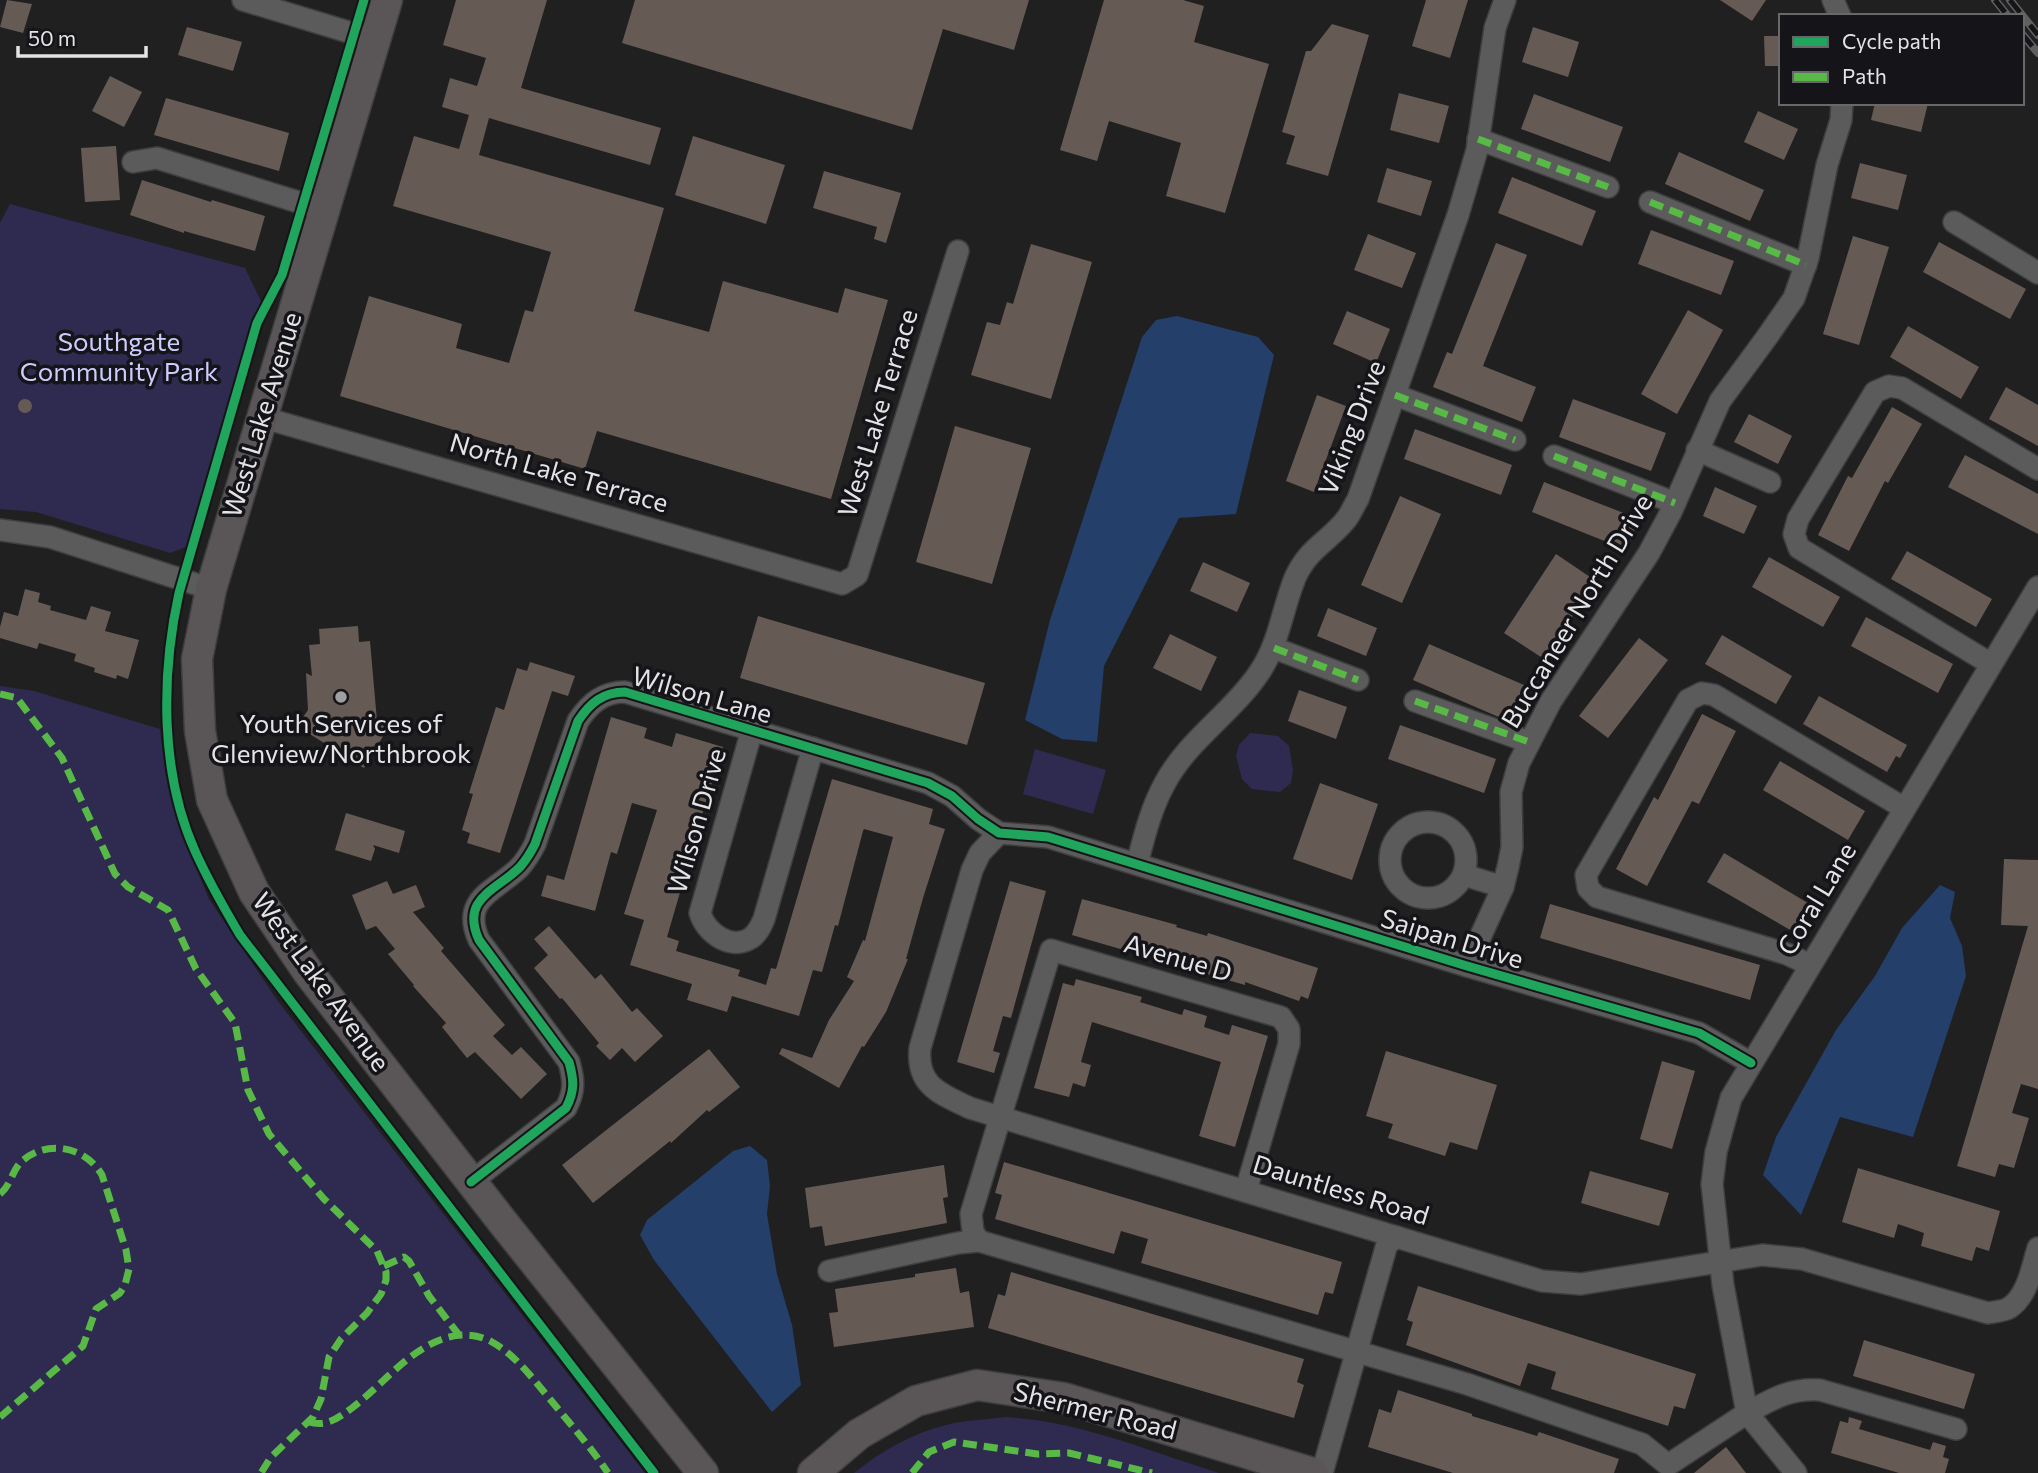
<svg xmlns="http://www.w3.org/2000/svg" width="2038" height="1473" viewBox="0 0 2038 1473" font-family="Commissioner,sans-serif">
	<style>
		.green { fill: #2f2a50 }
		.water { fill: #243f6a }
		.building { fill: #665a55 }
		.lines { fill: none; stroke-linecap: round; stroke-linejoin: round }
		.street-casing { stroke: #3e3e3f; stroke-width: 24 }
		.secondary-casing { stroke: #3e3e3f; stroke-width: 33 }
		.street { stroke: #5b5b5c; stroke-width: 21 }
		.secondary { stroke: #5a5658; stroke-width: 30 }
		.rail-casing { stroke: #5f5f60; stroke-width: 8 }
		.rail { stroke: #151519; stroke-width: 5; stroke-dasharray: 16; stroke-linecap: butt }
		.quiet { stroke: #58b947; stroke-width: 7; stroke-dasharray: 14 7; stroke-linecap: butt }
		.cycleway-casing { stroke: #151519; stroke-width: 13 }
		.cycleway { stroke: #20a55d; stroke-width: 9 }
		.poi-dot { fill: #9f9fa1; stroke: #151519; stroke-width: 2.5 }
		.labels { text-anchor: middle; stroke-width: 7; stroke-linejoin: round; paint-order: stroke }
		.park-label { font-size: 26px; fill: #cccbfe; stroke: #151519 }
		.street-label { font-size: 26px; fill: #e4e4e6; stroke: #151519 }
		.poi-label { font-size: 26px; fill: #e4e4e6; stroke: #151519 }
	</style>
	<rect width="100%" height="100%" fill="#202021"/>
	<g class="green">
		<polygon points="10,204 245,268 261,301 188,546 170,553 36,512 0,509 0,223"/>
		<polygon points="0,686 34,691 160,729 166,776 181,831 209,899 277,1000 645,1473 0,1473"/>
		<polygon points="1250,733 1278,736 1289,746 1293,771 1291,783 1280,792 1252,789 1242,779 1236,756 1239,745"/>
		<polygon points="1035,749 1106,770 1093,814 1023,794"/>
		<path d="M1005 1417C1078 1421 1149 1451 1219 1473H854C881 1451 913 1433 946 1425 964 1420 986 1420 1005 1417Z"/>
	</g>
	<g class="water">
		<polygon points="1177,316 1258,337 1274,355 1236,514 1179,518 1104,666 1097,742 1062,739 1025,720 1050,620 1142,337 1156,320"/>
		<polygon points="1940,885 1955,892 1950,918 1962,946 1966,976 1913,1137 1840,1117 1801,1215 1763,1175 1776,1137 1836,1030 1875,976 1902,928"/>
		<polygon points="750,1146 767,1160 770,1186 767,1214 777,1274 792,1325 801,1385 772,1412 654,1260 640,1235 647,1220 733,1151"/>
	</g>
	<g class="building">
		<polygon points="7,0 32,4 23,33 0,27"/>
		<polygon points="456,0 547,0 521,88 661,128 650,165 489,118 479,155 664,208 634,311 709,332 723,281 838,313 845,288 888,300 831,499 597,431 585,469 340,396 369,296 462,324 456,348 509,363 525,310 533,312 551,252 393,206 414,136 459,149 469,115 442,107 450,78 477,86 486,58 443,45"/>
		<polygon points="635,0 1029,0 1014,50 943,29 912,130 622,43"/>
		<polygon points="1104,0 1183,0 1204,6 1194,42 1269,64 1225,213 1166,196 1181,143 1109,121 1097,161 1060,150"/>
		<polygon points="1426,0 1468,0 1450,58 1412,46"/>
		<polygon points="1720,0 1766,0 1752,21"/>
		<polygon points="1332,24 1369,35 1328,176 1286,164 1295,136 1282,132 1306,51 1311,51"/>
		<polygon points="187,27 242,42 233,71 178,55"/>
		<polygon points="1533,27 1579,42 1568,77 1522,62"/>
		<polygon points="1764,36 1781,36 1781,66 1765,66"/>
		<polygon points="110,76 142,92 124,127 92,111"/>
		<polygon points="1399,93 1449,106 1439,143 1390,130"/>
		<polygon points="1534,94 1623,127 1610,162 1521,129"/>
		<polygon points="166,98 289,133 279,171 154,135"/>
		<polygon points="1875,103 1928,103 1921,132 1871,120"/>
		<polygon points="1758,111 1798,129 1784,160 1744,142"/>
		<polygon points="693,136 785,165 766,224 675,195"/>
		<polygon points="116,146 120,200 85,202 81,148"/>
		<polygon points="1679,152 1764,190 1750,221 1665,184"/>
		<polygon points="1860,163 1907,175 1898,210 1851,198"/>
		<polygon points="1387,168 1432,181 1421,216 1377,202"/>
		<polygon points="824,171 901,193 886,243 874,239 877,227 813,208"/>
		<polygon points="1512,177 1596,211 1582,246 1498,213"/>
		<polygon points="142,180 211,202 212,200 265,216 255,251 184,231 184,233 130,215"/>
		<polygon points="1651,230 1734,261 1721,295 1638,264"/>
		<polygon points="1368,234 1416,253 1402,288 1354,270"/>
		<polygon points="1853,236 1889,247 1859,345 1823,334"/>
		<polygon points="1939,242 2026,289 2010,319 1923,272"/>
		<polygon points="1496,243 1527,255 1483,366 1536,387 1522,422 1433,387 1447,352 1452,354"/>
		<polygon points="1031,244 1092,262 1051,399 971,375 987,322 1000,325 1007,302 1013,304"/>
		<polygon points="1688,310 1723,330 1677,414 1641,394"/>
		<polygon points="1347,311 1390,329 1376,363 1333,344"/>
		<polygon points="1908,326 1979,367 1961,399 1890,357"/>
		<polygon points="2006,387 2038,405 2038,446 1989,419"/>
		<polygon points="1317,395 1346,406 1314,492 1286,481"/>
		<circle cx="25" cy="406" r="7"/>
		<polygon points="1573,399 1666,433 1651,471 1559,437"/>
		<polygon points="1892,407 1922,424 1888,483 1885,481 1849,551 1818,535 1848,476 1852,478"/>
		<polygon points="1749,414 1792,436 1778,464 1734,442"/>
		<polygon points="955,426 1031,448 992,584 916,562"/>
		<polygon points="1415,429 1512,465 1501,495 1404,459"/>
		<polygon points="1965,455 2038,494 2038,534 1948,487"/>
		<polygon points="1544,482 1639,519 1627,550 1532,512"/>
		<polygon points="1715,487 1757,506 1744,534 1703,516"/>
		<polygon points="1400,496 1441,514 1402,603 1361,585"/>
		<polygon points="1907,551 1992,599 1976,627 1891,579"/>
		<polygon points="1556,554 1596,581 1544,659 1504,633"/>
		<polygon points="1769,557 1840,597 1823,627 1752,587"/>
		<polygon points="1203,562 1250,583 1237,612 1190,591"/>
		<polygon points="25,589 40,593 38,602 51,606 50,610 86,620 91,606 111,612 105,631 139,640 128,679 117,675 116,679 94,672 95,668 74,661 76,654 39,643 37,649 0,638 0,627 4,612 18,616"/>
		<polygon points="1328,608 1377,628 1366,656 1317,636"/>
		<polygon points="758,616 985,683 967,745 740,678"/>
		<polygon points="1866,617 1953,664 1938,693 1851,646"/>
		<polygon points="358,626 359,642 370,641 377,721 388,728 364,768 297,726 308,710 306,673 312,676 309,645 320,644 319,629"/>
		<polygon points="1170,634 1217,657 1201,691 1153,668"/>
		<polygon points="1722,635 1792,676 1776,704 1705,664"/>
		<polygon points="1639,638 1668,660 1608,738 1579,716"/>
		<polygon points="1429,644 1524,685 1508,721 1413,680"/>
		<polygon points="530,662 575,676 568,696 552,691 500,853 467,843 470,833 462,830 473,794 469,793 496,707 504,710 517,668 527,671"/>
		<polygon points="1299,690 1347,707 1336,739 1288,721"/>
		<polygon points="1819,696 1907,745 1900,758 1896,756 1887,772 1803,724"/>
		<polygon points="1702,714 1736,731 1699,804 1692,801 1647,886 1616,869 1654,797 1658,800"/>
		<polygon points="611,717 647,728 644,738 672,747 676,733 723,747 679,889 681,889 667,937 679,941 676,951 740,970 738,976 766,985 771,968 776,969 832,779 933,809 929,824 945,829 923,898 906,959 908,959 886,1012 864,1047 862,1046 839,1088 779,1054 782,1048 812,1058 829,1020 854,981 847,977 863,940 865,941 893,837 864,829 863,831 838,926 835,925 822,972 813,970 799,1016 732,996 727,1012 687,1000 692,984 630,965 644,920 624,914 657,810 632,803 617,854 611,852 595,911 541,896 547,875 564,880"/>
		<polygon points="1400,725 1496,759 1484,793 1388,759"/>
		<polygon points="1780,761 1865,811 1848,840 1763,790"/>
		<polygon points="1320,783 1378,804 1352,880 1293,859"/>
		<polygon points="346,813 405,831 399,853 373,845 375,849 371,861 335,850"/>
		<polygon points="1724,853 1808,903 1792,931 1707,882"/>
		<polygon points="2004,859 2038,860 2038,1089 2021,1084 2012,1113 2029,1118 2014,1168 1999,1164 1995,1177 1957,1166 2028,926 2001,925"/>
		<polygon points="387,881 393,894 416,885 425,907 413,912 444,948 441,951 505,1025 493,1036 512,1055 521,1047 547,1074 521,1099 475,1052 467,1058 442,1027 446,1023 413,986 414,985 388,954 395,949 376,926 366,930 352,895"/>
		<polygon points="1010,881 1046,891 1011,1018 1003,1016 993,1051 1000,1053 994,1073 957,1062"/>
		<polygon points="1082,899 1177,925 1176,927 1207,936 1208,933 1318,968 1308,999 1301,996 1299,1001 1245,982 1245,985 1072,935"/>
		<polygon points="1550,904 1760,965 1750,1000 1540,938"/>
		<polygon points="549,926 595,979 601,974 632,1012 637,1008 663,1036 635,1062 622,1048 610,1060 596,1046 599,1043 562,998 560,999 534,968 548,955 534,939"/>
		<polygon points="1076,979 1142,997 1140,1002 1182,1015 1184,1009 1207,1016 1204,1027 1229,1035 1232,1025 1268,1036 1235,1147 1199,1136 1221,1062 1092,1022 1081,1062 1091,1065 1085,1087 1073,1083 1069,1097 1034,1088 1063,983 1074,986"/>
		<polygon points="709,1049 740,1087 709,1112 707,1110 671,1143 670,1141 593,1203 562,1165"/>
		<polygon points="1386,1051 1497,1085 1477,1150 1450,1142 1445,1156 1388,1138 1393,1124 1366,1116"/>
		<polygon points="1662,1061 1695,1071 1672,1149 1640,1139"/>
		<polygon points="1004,1162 1342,1262 1333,1294 1325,1292 1318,1315 1141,1263 1148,1239 1121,1231 1114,1254 995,1219 1002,1195 995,1193"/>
		<polygon points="944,1165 948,1197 943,1198 947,1223 825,1246 822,1226 810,1228 805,1188"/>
		<polygon points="1858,1168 2000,1211 1989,1251 1976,1247 1972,1261 1921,1246 1924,1233 1898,1224 1894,1238 1842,1222"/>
		<polygon points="1590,1171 1669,1193 1659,1226 1581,1203"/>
		<polygon points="956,1268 960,1293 969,1291 974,1327 834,1347 829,1313 838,1312 835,1289 915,1277 915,1274"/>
		<polygon points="1011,1272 1304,1359 1297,1382 1304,1385 1294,1418 988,1328 998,1294 1005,1296"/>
		<polygon points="1418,1286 1696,1374 1685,1409 1674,1406 1668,1426 1551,1389 1556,1372 1528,1363 1520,1386 1406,1345 1413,1322 1407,1320"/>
		<polygon points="1864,1340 1975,1374 1964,1409 1853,1376"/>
		<polygon points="1398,1390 1472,1414 1472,1416 1537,1436 1539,1432 1619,1459 1614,1473 1453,1473 1368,1447 1379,1409 1391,1413"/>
		<polygon points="1849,1417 1862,1421 1859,1429 1930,1450 1933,1442 1946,1446 1943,1457 1949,1459 1945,1473 1899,1473 1831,1453 1840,1421 1848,1423"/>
		<polygon points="1726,1447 1746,1473 1694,1473"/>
	</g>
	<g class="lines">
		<defs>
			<g id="street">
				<polyline points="243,0 375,40"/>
				<polyline points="1833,0 1840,16"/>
				<polyline points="1478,139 1608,187"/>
				<polyline points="133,162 157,158 324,210"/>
				<polyline points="1650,202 1806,265"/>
				<polyline points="1954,222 2038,273"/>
				<polyline points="1395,395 1515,440"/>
				<polyline points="261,417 842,584 857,575 958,251"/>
				<polyline points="1697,450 1770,482"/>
				<polyline points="1554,456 1675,503"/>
				<polyline points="0,530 50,537 211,589"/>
				<polyline points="1274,648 1358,680"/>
				<polyline points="1991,664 1799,548 1794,534 1798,519 1875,392 1889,386 1902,388 2038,469"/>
				<polyline points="1415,701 1529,742"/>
				<path d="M752 730 700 913C706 933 731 951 751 938 758 933 761 926 764 919L813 748"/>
				<circle cx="1428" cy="860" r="38"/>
				<path d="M999 833 980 853 972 870 920 1048C916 1086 941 1094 970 1108L1542 1281 1581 1284 1762 1255 1802 1259 1988 1313C1994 1312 2004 1311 2009 1308 2028 1296 2032 1267 2038 1248"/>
				<path d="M1137 864C1144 837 1151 808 1165 783 1188 740 1232 713 1259 673 1279 644 1282 610 1295 578 1307 550 1326 543 1344 522 1350 516 1353 507 1358 499L1458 215 1477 150 1495 28 1505 0"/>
				<polyline points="1464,875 1503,887"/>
				<polyline points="1810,965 1787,954 1597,897 1588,888 1586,875 1688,700 1702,693 1714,695 1904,808"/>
				<polyline points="1467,966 1503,887 1508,867 1512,847 1511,792 1519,763 1551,701 1649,553 1671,512 1720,401 1767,337 1794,298 1808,258 1827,165 1841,120 1842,103"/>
				<path d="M471 1182 566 1108C575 1091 574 1080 569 1062L479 940C460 898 496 891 520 867 526 860 531 852 535 844L578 721C590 703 603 692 625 692L928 783 952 796 978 819 999 833 1048 837 1467 966 1699 1033 1751 1063"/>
				<polyline points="979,1241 973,1232 971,1214 1051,950 1281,1017 1289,1029 1289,1044 1246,1190"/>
				<polyline points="829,1271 958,1243 979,1241 1467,1384 1642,1444 1668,1465 1747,1413 1796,1473"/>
				<path d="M1956 1429 1820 1390C1790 1388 1772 1399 1747 1413L1723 1285 1712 1184 1716 1152 1731 1098 2038 587"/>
				<polyline points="1322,1473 1387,1244 1397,1237"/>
			</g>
			<g id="secondary">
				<polyline points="387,0 211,589 197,659 200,731 212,800 254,892 308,972 505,1225 703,1473"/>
				<polyline points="813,1473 859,1434 916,1401 977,1385 1064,1398 1313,1473"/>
			</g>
		</defs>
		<use href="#street" class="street-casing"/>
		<use href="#secondary" class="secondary-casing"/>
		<use href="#street" class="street"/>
		<use href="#secondary" class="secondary"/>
		<defs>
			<g id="rail">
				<polyline points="1995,0 2008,16"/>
				<polyline points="2010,0 2038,35"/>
				<polyline points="2022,34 2038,53"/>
			</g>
		</defs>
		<use href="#rail" class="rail-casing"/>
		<use href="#rail" class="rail"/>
		<g class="quiet">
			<polyline points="1478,139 1608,187"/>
			<polyline points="1650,202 1806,265"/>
			<polyline points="1395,395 1515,440"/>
			<polyline points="1554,456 1675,503"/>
			<polyline points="1274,648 1358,680"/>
			<polyline points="0,694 17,698 62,758 115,874 128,887 168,910 196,969 235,1023 248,1090 269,1134 324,1199 377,1251 386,1272 386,1280 381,1294 367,1313 341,1339 329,1357 321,1399 313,1417 271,1457 261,1473"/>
			<polyline points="1415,701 1529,742"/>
			<path d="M0 1194C11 1185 12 1171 21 1162 47 1138 86 1147 102 1175L126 1250 129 1269 125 1285 120 1293 96 1309 83 1346 0 1417"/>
			<polyline points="384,1266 404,1257 409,1261 429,1296 459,1335"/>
			<path d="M309 1422C327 1427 338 1418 352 1408 381 1386 406 1353 440 1340 457 1333 476 1333 492 1342 519 1357 539 1387 559 1410 576 1431 593 1450 608 1473"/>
			<polyline points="912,1473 929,1452 954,1442 1037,1454 1069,1453 1152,1473"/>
		</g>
		<defs>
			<g id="cycleway">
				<path d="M364 0 282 275 257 323 179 593C161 675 160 773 195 851 208 880 224 908 240 935L654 1473"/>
				<path d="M471 1182 566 1108C575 1091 574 1080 569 1062L479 940C460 898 496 891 520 867 526 860 531 852 535 844L578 721C590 703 603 692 625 692L928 783 952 796 978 819 999 833 1048 837 1467 966 1699 1033 1751 1063"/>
			</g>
		</defs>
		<use href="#cycleway" class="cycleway-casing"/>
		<use href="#cycleway" class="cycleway"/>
	</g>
	<circle class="poi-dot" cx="341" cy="697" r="7"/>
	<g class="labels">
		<g class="park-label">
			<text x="119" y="351">Southgate<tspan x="119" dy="30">Community Park</tspan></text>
		</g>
		<g class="street-label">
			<text transform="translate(878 413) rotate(-73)" y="9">West Lake Terrace</text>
			<text transform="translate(262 415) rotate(-73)" y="9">West Lake Avenue</text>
			<text transform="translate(1352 428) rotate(-69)" y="9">Viking Drive</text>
			<text transform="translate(559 473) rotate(16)" y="9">North Lake Terrace</text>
			<text transform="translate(1577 611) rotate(-59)" y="9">Buccaneer North Drive</text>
			<text transform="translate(702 695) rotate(16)" y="9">Wilson Lane</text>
			<text transform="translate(697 821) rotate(-74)" y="9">Wilson Drive</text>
			<text transform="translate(1817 899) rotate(-59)" y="9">Coral Lane</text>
			<text transform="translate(1452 939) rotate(17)" y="9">Saipan Drive</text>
			<text transform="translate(1178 958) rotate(16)" y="9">Avenue D</text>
			<text transform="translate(321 982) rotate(54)" y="9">West Lake Avenue</text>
			<text transform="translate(1341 1190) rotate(17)" y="9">Dauntless Road</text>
			<text transform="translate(1095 1411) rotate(14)" y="9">Shermer Road</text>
		</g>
		<g class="poi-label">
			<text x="341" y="733">Youth Services of<tspan x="341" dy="30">Glenview/Northbrook</tspan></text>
		</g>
	</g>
	<rect x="1779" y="14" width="245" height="91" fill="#151519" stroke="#68686b" stroke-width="2"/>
	<rect x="1793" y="37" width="35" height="10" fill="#20a55d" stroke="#68686b" stroke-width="2"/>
	<text x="1842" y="49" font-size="21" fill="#e4e4e6">Cycle path</text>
	<rect x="1793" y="72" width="35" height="10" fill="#58b947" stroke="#68686b" stroke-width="2"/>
	<text x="1842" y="84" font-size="21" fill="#e4e4e6">Path</text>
	<path d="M18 46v10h128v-10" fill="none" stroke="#e4e4e6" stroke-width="3.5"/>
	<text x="28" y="46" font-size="21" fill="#e4e4e6" stroke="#151519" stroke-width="5" paint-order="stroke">50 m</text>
</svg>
